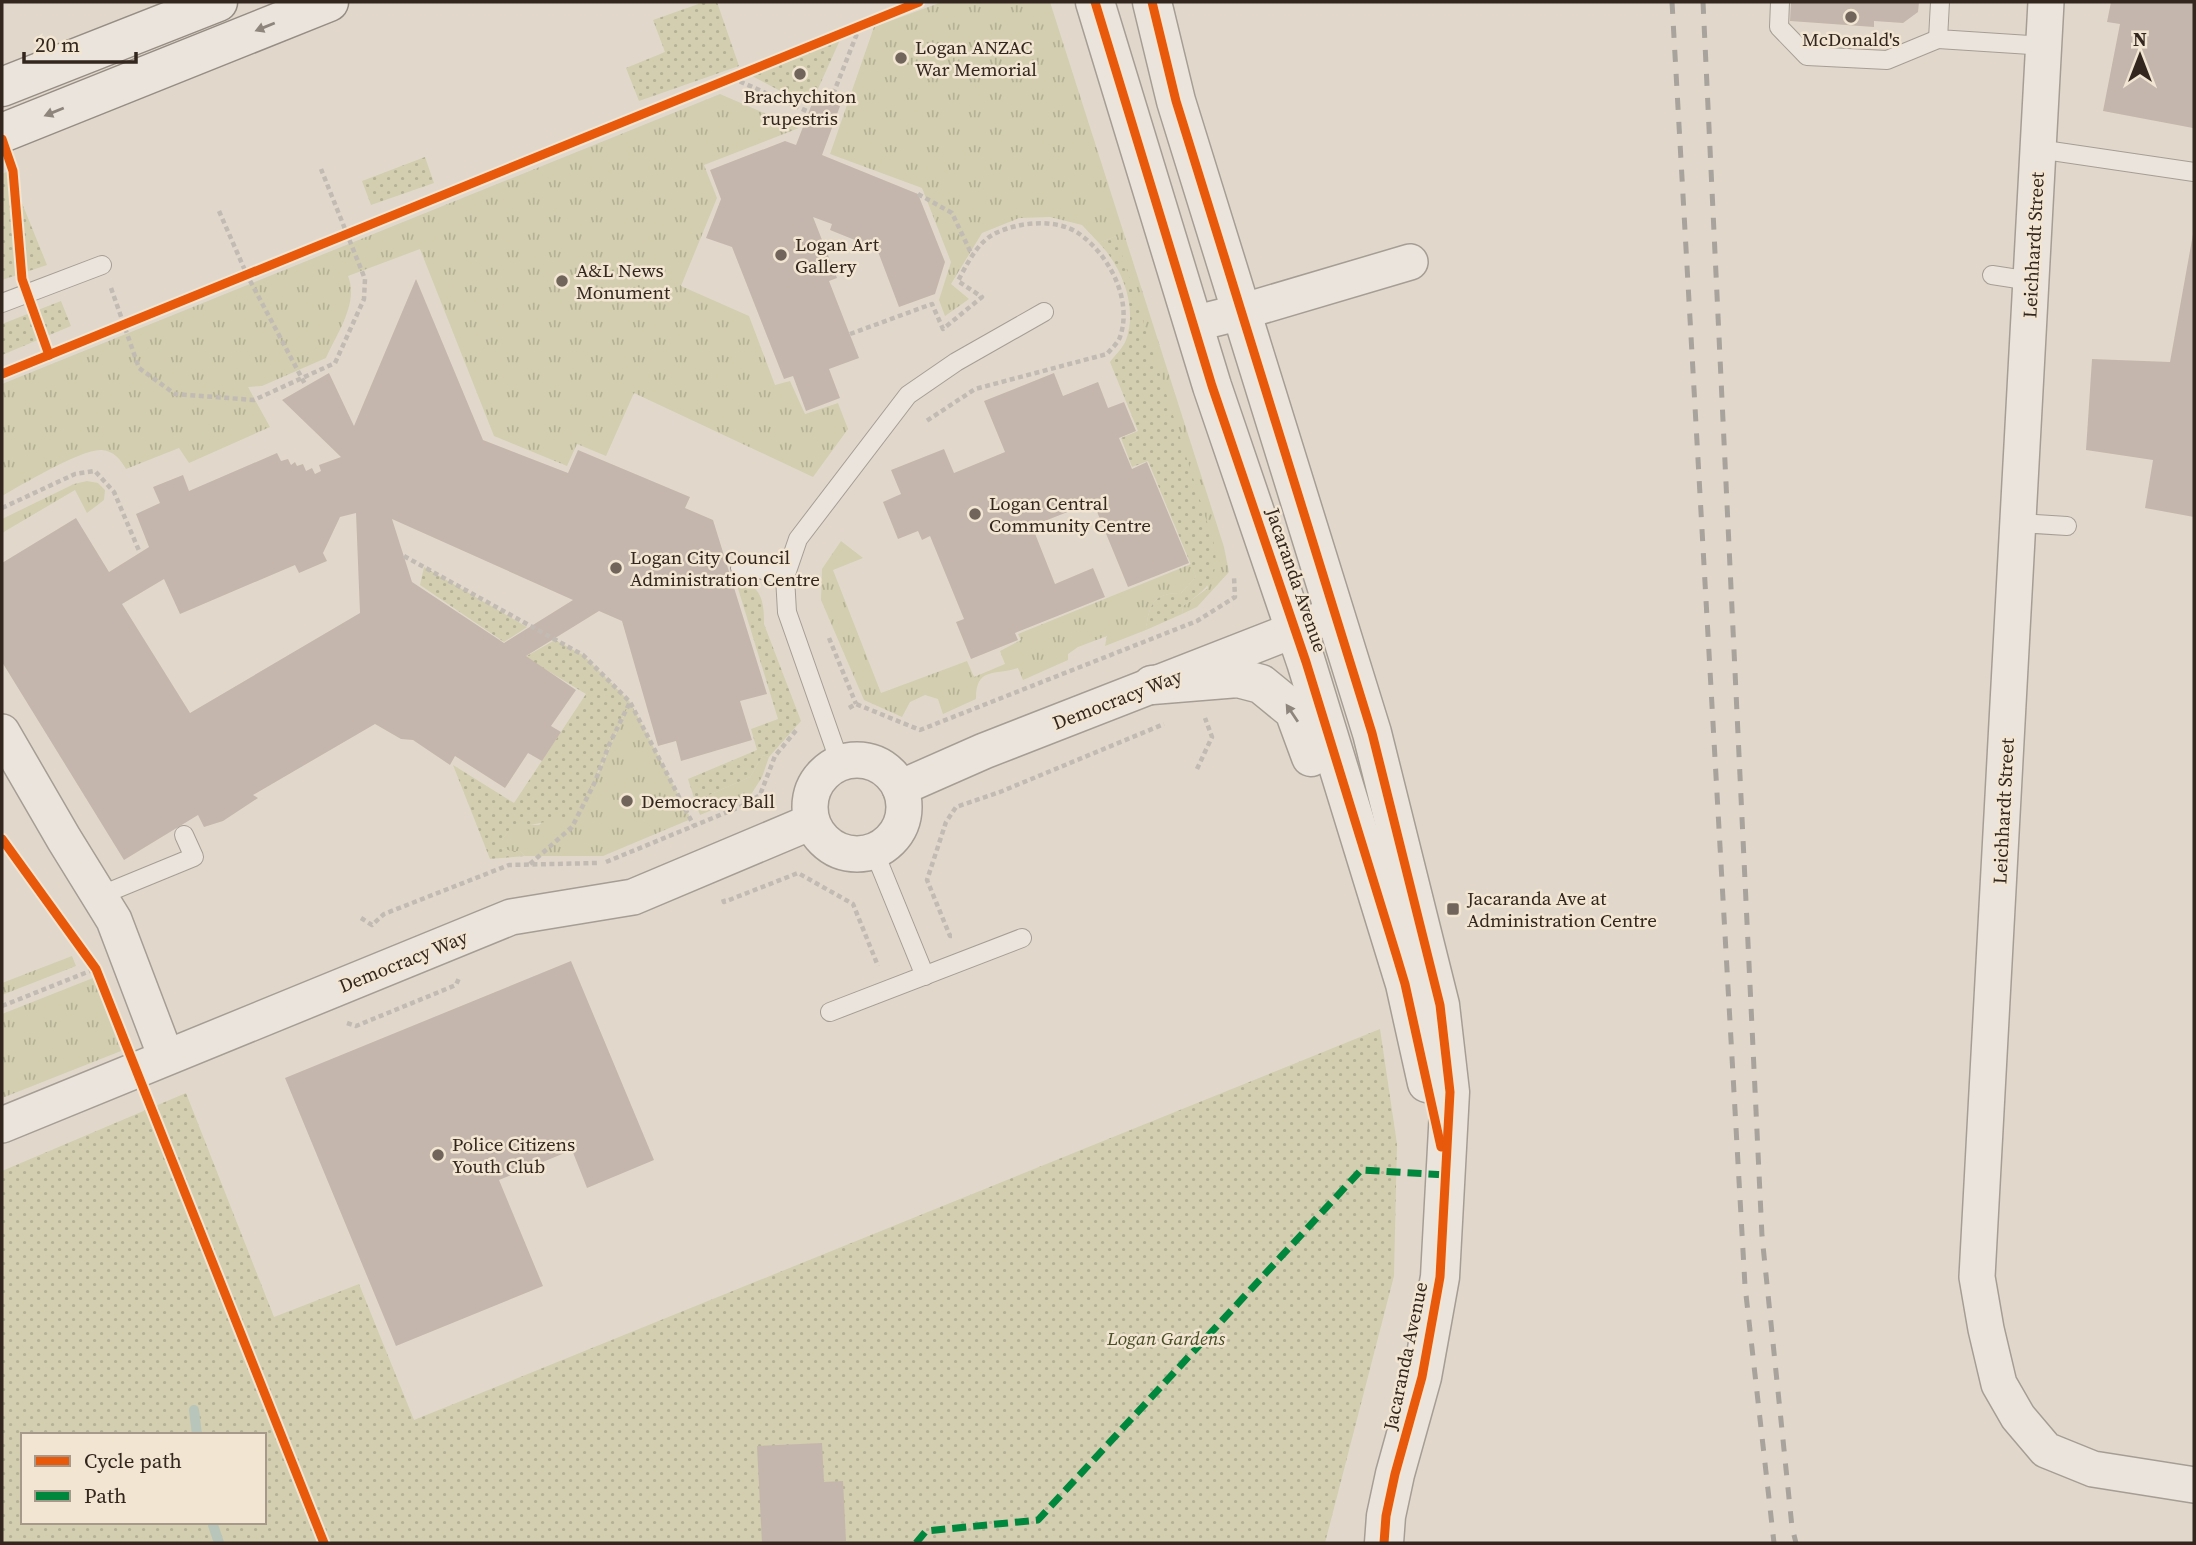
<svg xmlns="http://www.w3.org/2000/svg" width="2196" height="1545" viewBox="0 0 2196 1545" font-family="'Source Serif 4',serif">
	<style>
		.grass { fill: url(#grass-tufts) }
		.park { fill: url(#park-dots); fill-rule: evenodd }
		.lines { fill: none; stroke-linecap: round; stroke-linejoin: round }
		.stream { stroke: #b7c5ba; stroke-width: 10 }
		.building { fill: #c4b6ac; fill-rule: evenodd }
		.service-casing { stroke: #a69e95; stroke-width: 20 }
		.minor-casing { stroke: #a69e95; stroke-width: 38 }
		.tertiary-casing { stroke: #a69e95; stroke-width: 41 }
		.secondary-casing { stroke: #968d85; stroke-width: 41 }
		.path { stroke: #c2bbb4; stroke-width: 4.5; stroke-dasharray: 5 3.5; stroke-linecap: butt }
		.service { stroke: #eae4dc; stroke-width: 18 }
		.minor { stroke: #eae4dc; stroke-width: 35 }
		.tertiary { stroke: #eae4dc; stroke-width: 38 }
		.secondary { stroke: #eae4dc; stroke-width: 38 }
		.rail { stroke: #a8a39d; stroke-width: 5; stroke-dasharray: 12 12; stroke-linecap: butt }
		.quiet { stroke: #00873e; stroke-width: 7; stroke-dasharray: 14 7; stroke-linecap: butt }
		.cycleway-casing { stroke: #f2e5d2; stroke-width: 13 }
		.cycleway { stroke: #e8590c; stroke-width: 9 }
		.oneway { fill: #8e857d }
		.poi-dot { fill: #70645b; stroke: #f2e5d2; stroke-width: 2.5 }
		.labels { text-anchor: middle; stroke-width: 5; stroke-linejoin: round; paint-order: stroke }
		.poi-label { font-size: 19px; fill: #33261e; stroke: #f2e5d2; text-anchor: start }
		.street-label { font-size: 19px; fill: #33261e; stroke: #f2e5d2 }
		.park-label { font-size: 19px; font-style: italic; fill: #484e27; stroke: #f2e5d2 }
	</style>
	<defs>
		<pattern id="grass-tufts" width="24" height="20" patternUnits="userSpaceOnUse" patternTransform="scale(1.75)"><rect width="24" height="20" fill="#d2ceaf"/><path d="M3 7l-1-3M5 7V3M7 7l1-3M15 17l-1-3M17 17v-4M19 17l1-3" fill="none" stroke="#b5b196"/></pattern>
		<pattern id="park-dots" width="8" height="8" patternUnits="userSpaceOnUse" patternTransform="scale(1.75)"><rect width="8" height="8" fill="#d2ceaf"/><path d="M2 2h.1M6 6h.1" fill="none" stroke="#b5b196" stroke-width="1.8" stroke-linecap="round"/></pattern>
	</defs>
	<rect width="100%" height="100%" fill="#e1d8cb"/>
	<g class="grass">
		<polygon points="942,2 1050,2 1224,547 1229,572 1197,607 1182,614 1183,606 1208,588 1116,236 1099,243 1082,225 1050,217 1019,218 982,233 951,284 969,299 945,316 939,300 951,262 922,188 830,154 874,27"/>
		<path d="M720 94 799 128 704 165 717 198 681 286 749 316 775 385 790 381 805 414 838 403 848 429 813 477 634 393 606 456 577 444 567 466 494 436 420 249 348 276C359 303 337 333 326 358L262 386 248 387 270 427 189 463 179 448 126 469C121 460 114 451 102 450 83 448 21 485 2 496V384Z"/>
		<polygon points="87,481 98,483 105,490 104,500 87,513 75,490 2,533 2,519 74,484"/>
		<path d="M841 541 863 558 833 570 881 693 967 661 974 677 1005 664 1000 651 1021 640 1018 634 1191 564 1196 577 1181 593C1153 593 1149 605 1146 630L1105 646 1107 636 1078 647 1068 654V660L1023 680 1018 668C995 676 976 666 976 699L943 714 938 699 925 695 910 702 902 717 864 700 821 600 822 569Z"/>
		<polygon points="630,702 691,819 603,856 525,856 520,851 510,851 502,848 502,840 510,829 523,825 539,825 599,772"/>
		<polygon points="763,755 769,757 762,777 752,793 700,815 695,801 750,777"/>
		<polygon points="72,956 76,966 2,995 2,983"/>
		<polygon points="93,978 121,1051 2,1098 2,1014"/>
	</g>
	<g class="park">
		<polygon points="704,2 717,2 739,66 639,101 626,68 665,52 653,20"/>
		<polygon points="840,40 817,91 801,102 752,76"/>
		<polygon points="425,157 434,183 371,205 362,181"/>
		<polygon points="9,171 47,265 2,280 2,174"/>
		<path d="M1116 236 1215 547C1218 581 1209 587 1183 606L1182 614 1146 630C1149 605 1153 593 1181 593L1196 577 1148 461 1132 467 1121 438 1138 431 1110 362C1115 355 1123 348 1126 340 1138 307 1122 267 1099 243Z"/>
		<polygon points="61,301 71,326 2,355 2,324"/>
		<polygon points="424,567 527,627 504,642 420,585"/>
		<path d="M736 582C762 583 764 602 764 624L801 721 769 757 763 755 750 777 695 801 688 779 757 750 751 729 778 719Z"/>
		<polygon points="555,640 583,655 630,702 583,804 565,818 510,829 502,840 502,848 510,851 520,851 525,856 490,859 453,765 514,803 586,694 525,657"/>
		<path d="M1380 1029 1397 1144 1394 1276 1325 1543H2V1171L186 1093 274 1317 359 1284 414 1420ZM23 1435H264V1522H23Z"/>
	</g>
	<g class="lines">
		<g class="stream">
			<polyline points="194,1410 197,1435"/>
			<polyline points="212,1522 219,1543"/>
		</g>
	</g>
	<g class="building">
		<polygon points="1791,2 1919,2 1918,12 1903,23 1874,21 1874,27 1790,21"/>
		<polygon points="2111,2 2194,2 2193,128 2103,111 2120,24 2107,22"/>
		<polygon points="815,96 840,106 822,155 918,194 945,262 935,294 899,307 877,249 830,230 832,224 813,217 837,278 829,281 859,358 829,369 840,398 806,411 793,376 784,379 732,247 706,238 721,199 710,170 785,141 796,145"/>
		<polygon points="2193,234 2194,234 2194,517 2145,508 2153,460 2086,450 2092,359 2170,362"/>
		<path d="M416 279 483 440 568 473 578 450 690 497 685 508 713 520 767 694 740 701 752 740 681 761 676 741 658 746 622 621 599 611 526 656 576 690 551 726 561 732 542 761 528 753 505 788 455 756 450 765 413 740 401 739 375 724 253 795 258 798 223 821 204 827 198 815 124 860 2 662V563L76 518 109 572 149 547 136 514 160 503 153 487 183 475 189 491 277 453 281 461 288 459 291 465 295 462 297 466 303 464 306 471 312 468 315 474 321 471 319 465 341 457 282 400 329 373 354 426ZM356 513 360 613 190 713 122 604 164 579 180 614 295 565 299 573 327 561 323 553 340 517ZM392 519 573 600 504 643 412 582Z"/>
		<polygon points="1054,373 1063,396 1098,382 1108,408 1124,402 1136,431 1119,438 1132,469 1147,462 1189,563 1128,587 1093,502 1032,526 1055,584 1093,568 1105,597 1015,633 1018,640 971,659 956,622 964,619 930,536 922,540 918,531 898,539 883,502 901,494 891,470 944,449 954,473 1005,452 984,401"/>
		<polygon points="571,961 654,1160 587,1188 572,1150 499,1180 543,1286 396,1346 285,1078"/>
		<polygon points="822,1443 824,1482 843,1481 846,1541 762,1543 757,1446"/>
	</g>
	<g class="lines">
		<defs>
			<g id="service">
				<polyline points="1780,2 1779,27 1807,56 1887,60 1938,39"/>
				<polyline points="1940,2 1938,39 2044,46"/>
				<polyline points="2038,149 2194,172"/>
				<polyline points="1992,275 2031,281"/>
				<polyline points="2,303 102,265"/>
				<polyline points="2018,523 2067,526"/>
				<polyline points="740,568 753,567 785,577"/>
				<polyline points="840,763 787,612 785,577 798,539 908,395 956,362 1044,312"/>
				<polyline points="874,851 925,976"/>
				<polyline points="99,896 194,857 184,835"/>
				<polyline points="830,1012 1022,938"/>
			</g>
			<g id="minor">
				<polyline points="2046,2 1977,1277 1986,1329 1999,1384 2018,1417 2046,1450 2093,1469 2194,1485"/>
				<polyline points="1193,324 1241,312 1410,262"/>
				<polyline points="2,732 64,839 114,920 166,1057"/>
				<circle cx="857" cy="807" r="47"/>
				<polyline points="900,788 984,751 1335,614"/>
				<polyline points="2,1125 511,917 633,897 811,822"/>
			</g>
			<g id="tertiary">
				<polyline points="1095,2 1212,386 1306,662 1405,984 1427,1083"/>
				<polyline points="1152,2 1176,101 1372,733 1440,1005 1450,1092 1440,1277 1422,1377 1395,1474 1386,1516 1384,1543"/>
				<polyline points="1152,685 1238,678 1261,684 1294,711 1311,757"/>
			</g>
			<g id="secondary">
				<polyline points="2,87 218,2"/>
				<polyline points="2,133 329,2"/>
			</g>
		</defs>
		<use href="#service" class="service-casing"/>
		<use href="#minor" class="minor-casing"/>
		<use href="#tertiary" class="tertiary-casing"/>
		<use href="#secondary" class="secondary-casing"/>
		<g class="path">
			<polyline points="732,78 809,112"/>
			<polyline points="830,102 860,26"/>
			<polyline points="918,194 952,213 972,255"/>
			<polyline points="219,211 247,275 306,386"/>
			<polyline points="111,288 139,368 175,394 254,400 335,363 364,299 365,279 321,169"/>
			<path d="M850 334 932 304 943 329 982 297 958 281C967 264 977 243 994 234 1017 222 1056 218 1078 233 1109 254 1133 300 1120 337 1118 343 1111 349 1107 354L975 389 925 422"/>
			<polyline points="2,508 75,474 95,471 114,492 140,553"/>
			<polyline points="404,556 583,655 630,702 694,826"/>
			<polyline points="829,638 856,704"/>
			<polyline points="849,708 856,704 920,730 1197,621 1235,597 1234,577"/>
			<polyline points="1197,769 1212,737 1205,718"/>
			<polyline points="606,862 742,806 760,795 775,756 798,728"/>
			<polyline points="530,864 572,827 595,782 609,745 630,702"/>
			<polyline points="723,899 724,902 798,873 853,904 878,966"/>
			<polyline points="361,918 372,925 384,914 509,865 597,863"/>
			<polyline points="952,936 950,936 927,880 946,822 956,807 1000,792 1164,724"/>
			<polyline points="2,1006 95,969"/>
			<polyline points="347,1023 356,1026 456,985 459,978"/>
		</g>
		<use href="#service" class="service"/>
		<use href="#minor" class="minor"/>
		<use href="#tertiary" class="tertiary"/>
		<use href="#secondary" class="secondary"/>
		<g class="rail">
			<polyline points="1672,2 1745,1286 1774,1543"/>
			<polyline points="1703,2 1762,1236 1792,1527 1796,1543"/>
		</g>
		<polyline class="quiet" points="916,1543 926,1531 1038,1520 1361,1170 1446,1175"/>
		<defs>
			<g id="cycleway">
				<polyline points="1095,2 1212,386 1306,662 1396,954 1405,984 1441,1147"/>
				<polyline points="1152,2 1176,101 1372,733 1440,1005 1450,1092 1440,1277 1422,1377 1395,1474 1386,1516 1384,1543"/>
				<polyline points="2,139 13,171 22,279 49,355"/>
				<polyline points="2,374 919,2"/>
				<polyline points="2,839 96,969 324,1543"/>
			</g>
		</defs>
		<use href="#cycleway" class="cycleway-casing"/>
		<use href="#cycleway" class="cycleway"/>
	</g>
	<defs><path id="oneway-solid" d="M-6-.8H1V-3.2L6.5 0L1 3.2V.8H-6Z" transform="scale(1.75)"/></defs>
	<g class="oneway">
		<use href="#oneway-solid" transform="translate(265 27) rotate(158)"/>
		<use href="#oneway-solid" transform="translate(54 112) rotate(158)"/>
		<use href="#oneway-solid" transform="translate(1292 713) rotate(-124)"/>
	</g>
	<g class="poi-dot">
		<circle cx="1851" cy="17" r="7"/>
		<circle cx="901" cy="58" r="7"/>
		<circle cx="800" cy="74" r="7"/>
		<circle cx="781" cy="255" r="7"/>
		<circle cx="562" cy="281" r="7"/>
		<circle cx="975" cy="514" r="7"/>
		<circle cx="616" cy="568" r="7"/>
		<circle cx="627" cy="801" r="7"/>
		<rect x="1446" y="902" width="14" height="14" rx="3.5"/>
		<circle cx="438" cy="1155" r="7"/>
	</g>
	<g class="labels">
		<g class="poi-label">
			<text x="1851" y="46" text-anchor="middle">McDonald's</text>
			<text x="915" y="54">Logan ANZAC<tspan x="915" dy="22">War Memorial</tspan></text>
			<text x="800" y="103" text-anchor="middle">Brachychiton<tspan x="800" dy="22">rupestris</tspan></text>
			<text x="795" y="251">Logan Art<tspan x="795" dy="22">Gallery</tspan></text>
			<text x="576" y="277">A&amp;L News<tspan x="576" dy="22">Monument</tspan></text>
			<text x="989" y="510">Logan Central<tspan x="989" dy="22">Community Centre</tspan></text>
			<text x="630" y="564">Logan City Council<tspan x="630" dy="22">Administration Centre</tspan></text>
			<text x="641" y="808">Democracy Ball</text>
			<text x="1467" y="905">Jacaranda Ave at<tspan x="1467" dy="22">Administration Centre</tspan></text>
			<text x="452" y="1151">Police Citizens<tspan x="452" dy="22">Youth Club</tspan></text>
		</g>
		<g class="street-label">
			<text transform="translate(2033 245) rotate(-87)" y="7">Leichhardt Street</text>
			<text transform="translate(1297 580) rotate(71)" y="7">Jacaranda Avenue</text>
			<text transform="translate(1117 699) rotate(-21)" y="7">Democracy Way</text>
			<text transform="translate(2003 811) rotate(-87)" y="7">Leichhardt Street</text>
			<text transform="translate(403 961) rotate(-22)" y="7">Democracy Way</text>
			<text transform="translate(1405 1356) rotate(-78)" y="7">Jacaranda Avenue</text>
		</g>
		<g class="park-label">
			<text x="1166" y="1345">Logan Gardens</text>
		</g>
	</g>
	<rect width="2196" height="1545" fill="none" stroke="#33261e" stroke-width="7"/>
	<rect x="21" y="1433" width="245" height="91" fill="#f2e5d2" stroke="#a6998a" stroke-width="2"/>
	<rect x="35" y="1456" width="35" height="10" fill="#e8590c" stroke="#a6998a" stroke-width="2"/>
	<text x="84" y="1468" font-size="21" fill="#33261e">Cycle path</text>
	<rect x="35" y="1491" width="35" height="10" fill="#00873e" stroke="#a6998a" stroke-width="2"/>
	<text x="84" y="1503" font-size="21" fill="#33261e">Path</text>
	<g transform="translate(2140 56)" stroke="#f2e5d2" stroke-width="5" paint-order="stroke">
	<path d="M0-5L12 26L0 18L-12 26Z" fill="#33261e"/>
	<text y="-10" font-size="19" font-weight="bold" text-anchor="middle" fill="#33261e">N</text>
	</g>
	<path d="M24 52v10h112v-10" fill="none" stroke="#33261e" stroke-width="3.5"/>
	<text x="35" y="52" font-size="21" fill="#33261e" stroke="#f2e5d2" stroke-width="5" paint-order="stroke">20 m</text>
</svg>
